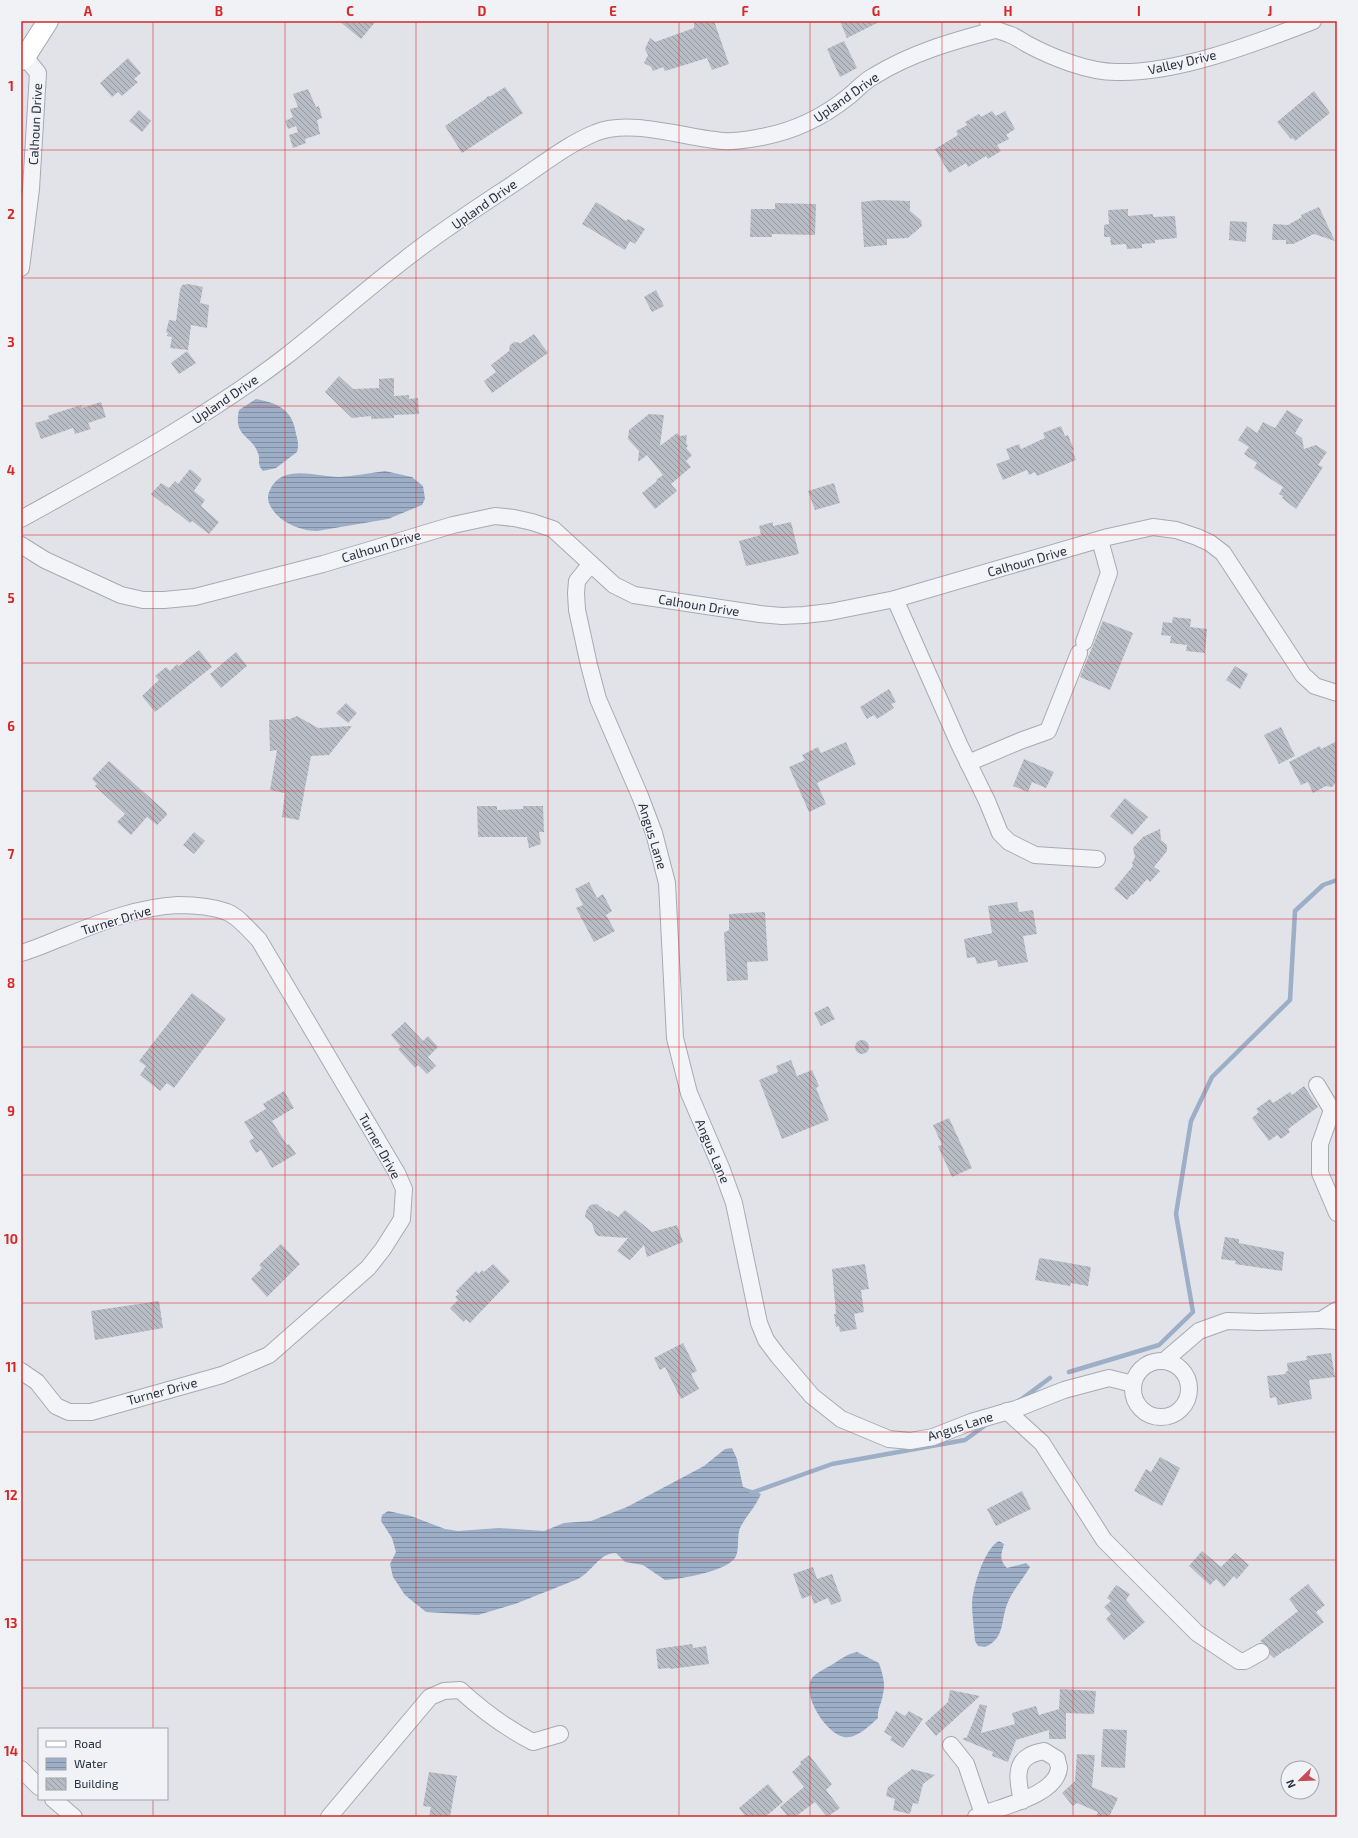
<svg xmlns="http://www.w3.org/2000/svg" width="1358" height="1838" viewBox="0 0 1358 1838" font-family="'Exo 2',sans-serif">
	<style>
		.water { fill: url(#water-rules) }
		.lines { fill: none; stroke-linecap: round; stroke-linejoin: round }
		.stream { stroke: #9daec7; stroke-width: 4.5 }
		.building { fill: url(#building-back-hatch) }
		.minor-casing { stroke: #a6aab3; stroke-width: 18 }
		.major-casing { stroke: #a1a7b4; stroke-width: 22 }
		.minor { stroke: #f3f4f7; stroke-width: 16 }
		.major { stroke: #fff; stroke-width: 20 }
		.grid { fill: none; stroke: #d62828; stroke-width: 1; stroke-opacity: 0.55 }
		.labels { text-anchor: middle; stroke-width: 3; stroke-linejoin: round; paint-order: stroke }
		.street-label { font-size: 13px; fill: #2a303f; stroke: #f0f2f6 }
		.neatline { fill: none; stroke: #d62828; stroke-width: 1.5 }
		.grid-label { font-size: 13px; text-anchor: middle; font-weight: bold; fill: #d62828 }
	</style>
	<defs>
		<pattern id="water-rules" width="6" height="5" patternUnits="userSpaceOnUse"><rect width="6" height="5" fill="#9daec7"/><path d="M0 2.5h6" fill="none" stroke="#808ea3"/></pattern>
		<pattern id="building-back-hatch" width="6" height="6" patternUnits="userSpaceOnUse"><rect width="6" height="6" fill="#b8bcc5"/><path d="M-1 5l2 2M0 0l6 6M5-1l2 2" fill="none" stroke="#9699a1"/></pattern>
	</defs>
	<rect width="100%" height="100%" fill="#e1e3e9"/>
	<g class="water">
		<path d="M256 399C278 403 293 410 296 434 298 441 299 445 297 452L276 468 263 471C256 463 261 461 258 453 251 434 233 437 239 410Z"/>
		<path d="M385 471 412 477 423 486 425 499 422 505 388 519 317 531C304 531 286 525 276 514 270 507 265 499 270 490 282 463 317 477 339 477 354 476 369 473 385 471Z"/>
		<path d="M732 1448 737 1459 743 1487 755 1491 761 1494C756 1506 747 1515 741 1526 736 1535 740 1547 736 1556 730 1571 680 1579 665 1580L643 1565 625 1562 616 1553C599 1553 592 1572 578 1579L515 1604 478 1615 426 1612 405 1595 393 1577 390 1564 396 1552 392 1538 381 1521 382 1515 388 1511 411 1516 445 1529 458 1531 499 1528 544 1531 564 1523 591 1521 627 1507 704 1466 725 1449Z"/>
		<path d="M999 1541 1004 1544C1001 1554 999 1560 1007 1568L1026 1563 1030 1567C1023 1579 1013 1590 1008 1602 1000 1620 1006 1638 985 1647L978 1646 975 1641C974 1628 972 1615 972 1603 973 1587 984 1549 999 1541Z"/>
		<path d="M857 1652 879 1663C882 1673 886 1683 883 1694 882 1703 877 1709 878 1718 869 1726 857 1739 844 1737 826 1734 801 1694 812 1678 817 1672 827 1668 833 1664 841 1659 847 1654 857 1652Z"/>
	</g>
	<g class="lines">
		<g class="stream">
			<polyline points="1069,1372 1159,1345 1193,1312 1176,1214 1191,1121 1212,1077 1290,1000 1295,911 1323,885 1337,880"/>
			<polyline points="1019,1401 1050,1378"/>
			<polyline points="751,1493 832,1464 965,1440 987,1424"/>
		</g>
	</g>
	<g class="building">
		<polygon points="339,21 376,21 361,39"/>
		<polygon points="694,21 714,21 729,64 712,70 707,58 665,71 663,67 653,71 651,67 644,63 648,55 645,49 650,38 655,42 694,28"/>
		<polygon points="840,21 881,21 847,38"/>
		<polygon points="844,41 857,68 840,77 827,49"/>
		<polygon points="128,58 141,73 134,79 138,82 122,96 118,92 112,97 100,83"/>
		<polygon points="505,87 523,113 462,153 445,126 484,100 488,96 491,96"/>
		<polygon points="308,89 316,107 319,106 322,118 317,120 320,134 305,139 306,143 293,148 289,135 298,132 296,126 288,129 285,121 293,117 290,109 298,107 293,94"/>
		<polygon points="1314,91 1330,113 1295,141 1293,138 1291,139 1277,122"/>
		<polygon points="139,110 151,121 142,132 129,121"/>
		<polygon points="992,111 996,116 1005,111 1015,129 1006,135 1009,139 997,145 1001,151 988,159 986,156 968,167 966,163 949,173 935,149 958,135 956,131 967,125 965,122 979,114 981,117"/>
		<polygon points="878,200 910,201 910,211 921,220 922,226 908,238 887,239 887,245 864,247 861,202"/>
		<polygon points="596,202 626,221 628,219 645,229 635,244 630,241 625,250 582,224"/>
		<polygon points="775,203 816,204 815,235 772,234 772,237 750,237 751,209 775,209"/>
		<polygon points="1319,207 1335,241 1314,234 1293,244 1286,244 1286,240 1272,240 1273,224 1288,225 1302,217 1301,215"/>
		<polygon points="1128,209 1128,216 1153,214 1153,217 1175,216 1177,238 1155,240 1155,243 1142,244 1142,248 1127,249 1126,244 1111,245 1110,237 1104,237 1104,225 1109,224 1108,210"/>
		<polygon points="1230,221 1247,222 1246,242 1229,240"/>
		<polygon points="188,284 203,287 200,303 209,305 207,328 191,325 188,350 170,348 172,337 167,336 168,333 166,332 169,320 176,321 180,290 182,285"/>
		<polygon points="656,290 664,306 652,312 644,297"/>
		<polygon points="534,334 548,353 492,393 484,381 496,372 491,365 509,351 510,345 514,342 521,343"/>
		<polygon points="187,351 196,363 179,374 171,363"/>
		<polygon points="339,376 353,389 379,388 379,379 394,378 394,396 409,395 409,399 418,398 419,414 394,415 394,418 371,419 371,416 352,418 325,392"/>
		<polygon points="101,402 106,417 88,423 91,429 75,434 73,428 41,439 35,423 49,419 48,416 53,414 81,405 82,408"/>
		<polygon points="1287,410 1303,420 1295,433 1302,438 1304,449 1316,445 1327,452 1318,465 1323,467 1296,509 1282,498 1283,496 1279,494 1283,487 1254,468 1257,463 1244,454 1249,447 1238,440 1247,426 1257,433 1263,422 1275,428"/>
		<polygon points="649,414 664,415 660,446 677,433 680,436 687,435 686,443 688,446 686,448 692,455 686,461 691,467 671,484 677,491 655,509 642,493 657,481 656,480 663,475 647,455 638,462 639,451 628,439 629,430"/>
		<polygon points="1061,426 1065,436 1068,435 1074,450 1072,450 1076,460 1037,476 1035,472 1029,475 1027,470 1003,480 996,464 1010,459 1006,449 1019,444 1021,449 1045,438 1043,433"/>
		<polygon points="190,469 202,479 194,491 205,500 201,506 219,522 209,534 192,521 190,523 167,505 166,506 151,494 161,483 169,488 175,481 178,484"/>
		<polygon points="834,483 840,503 815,510 808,491"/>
		<polygon points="773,522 773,526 791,522 799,554 746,566 739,541 761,535 759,526"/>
		<polygon points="1173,617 1191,619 1190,627 1207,629 1205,653 1186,651 1187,645 1170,643 1171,636 1161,635 1163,622 1172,623"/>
		<polygon points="1103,621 1133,633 1110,690 1080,677"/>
		<polygon points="199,650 212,667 155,712 142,696 159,680 155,676 166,667 170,671 177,664 179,666"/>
		<polygon points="236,652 247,666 221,688 210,674"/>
		<polygon points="1235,666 1248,674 1240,689 1226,680"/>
		<polygon points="889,689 896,702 891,704 894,708 877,719 874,715 867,719 860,707"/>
		<polygon points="346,703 357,713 348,723 336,713"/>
		<polygon points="297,716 318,728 352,726 329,755 311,756 299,820 282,817 285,793 270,790 277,750 270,751 269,720 290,719"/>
		<polygon points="1281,727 1295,756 1279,764 1264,735"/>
		<polygon points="1337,741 1337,781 1332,787 1326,786 1313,793 1308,782 1301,785 1289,762 1320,746 1321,749"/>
		<polygon points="846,742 856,764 817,783 826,804 809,812 789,767 805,760 802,755 818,747 821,753"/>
		<polygon points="1024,759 1054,772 1046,788 1032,782 1028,792 1013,786"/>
		<polygon points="109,761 166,812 167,815 157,825 147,817 131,835 117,822 125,814 95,786 97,784 92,779"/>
		<polygon points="1125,798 1148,817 1132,835 1110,816"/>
		<polygon points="477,806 497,806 497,810 523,809 523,806 543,806 544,832 539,832 541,844 529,848 527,837 478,837"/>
		<polygon points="1160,829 1161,840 1167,845 1167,851 1154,867 1160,871 1150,882 1147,879 1133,895 1132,894 1127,900 1114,889 1133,866 1132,863 1135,857 1133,848 1143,837"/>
		<polygon points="194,832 205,841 194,854 183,845"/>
		<polygon points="589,882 597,898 603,894 612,911 606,915 615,931 594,942 576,908 583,905 575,889"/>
		<polygon points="1017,902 1019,912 1033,910 1037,934 1023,936 1028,962 998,967 997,960 977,964 975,957 967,958 964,939 992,933 988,906"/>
		<polygon points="765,912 768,961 747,962 748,980 727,981 724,932 728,931 729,929 729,914"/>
		<polygon points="192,993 226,1019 174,1088 167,1083 160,1091 140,1075 146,1066 139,1061"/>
		<polygon points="828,1006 835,1019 821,1026 814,1013"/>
		<polygon points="405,1022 423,1041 428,1036 438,1047 428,1057 436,1066 427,1074 418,1065 415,1068 398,1049 401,1047 391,1035"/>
		<circle cx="862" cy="1047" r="7"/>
		<polygon points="791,1060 797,1076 812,1070 819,1086 816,1088 829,1120 782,1139 759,1080 778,1072 776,1066"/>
		<polygon points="1304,1086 1318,1107 1288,1129 1290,1132 1281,1139 1277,1135 1269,1141 1252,1118 1259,1112 1256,1109 1270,1099 1273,1103 1290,1092 1292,1095"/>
		<polygon points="284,1091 294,1108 272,1121 287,1145 289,1144 296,1154 272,1168 261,1150 256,1153 249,1141 254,1138 244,1122 266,1109 263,1104"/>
		<polygon points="949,1118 972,1168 952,1177 938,1146 942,1145 933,1125"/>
		<polygon points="597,1204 607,1212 608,1210 618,1217 625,1210 652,1232 677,1225 683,1242 647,1257 644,1245 630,1260 628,1259 617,1251 628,1238 598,1236 595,1233 592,1223 585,1217 586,1211 590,1205"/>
		<polygon points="1225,1237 1239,1239 1239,1243 1284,1252 1282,1271 1235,1264 1236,1261 1221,1259"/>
		<polygon points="281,1244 300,1264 267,1297 251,1279 262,1268 259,1265"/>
		<polygon points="1040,1258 1091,1267 1088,1286 1071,1283 1070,1286 1035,1280 1039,1259"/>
		<polygon points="493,1264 510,1281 470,1323 466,1319 464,1322 450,1308 458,1300 455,1297 459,1294 456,1291 476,1271 479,1274 482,1270 484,1272"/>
		<polygon points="865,1264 869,1289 861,1290 864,1312 854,1314 857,1329 840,1332 839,1326 836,1327 834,1314 836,1314 832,1269"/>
		<polygon points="159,1301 163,1328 95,1340 91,1311"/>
		<polygon points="683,1343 697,1371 691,1374 699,1389 681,1399 665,1367 660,1370 654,1358"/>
		<polygon points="1331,1353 1335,1377 1309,1380 1312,1399 1278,1405 1276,1397 1270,1398 1267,1376 1286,1374 1285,1372 1288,1371 1287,1363 1307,1360 1306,1356"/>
		<polygon points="1160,1457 1180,1468 1162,1506 1134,1491 1146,1469 1151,1472"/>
		<polygon points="1022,1491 1031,1509 996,1526 987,1509"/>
		<polygon points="1202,1551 1221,1567 1235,1553 1249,1565 1237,1579 1234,1576 1224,1587 1216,1579 1210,1585 1189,1566"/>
		<polygon points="813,1567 817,1579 832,1574 842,1601 831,1605 828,1598 814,1604 811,1595 802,1599 793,1574"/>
		<polygon points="1308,1584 1325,1605 1316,1612 1324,1622 1289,1649 1288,1648 1274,1658 1270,1654 1269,1647 1260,1641 1298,1611 1289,1599"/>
		<polygon points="1116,1585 1130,1594 1126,1600 1145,1622 1124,1640 1106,1619 1111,1614 1104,1607 1111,1601 1107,1598"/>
		<polygon points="692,1644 693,1648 706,1646 709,1664 670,1669 670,1668 658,1669 656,1649"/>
		<polygon points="1060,1689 1096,1691 1094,1714 1066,1713 1066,1739 1049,1739 1049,1730 1016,1740 1008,1762 992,1756 993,1752 962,1739 967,1737 980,1704 987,1706 981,1733 1015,1724 1012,1713 1036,1706 1039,1715 1059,1709"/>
		<polygon points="950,1690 980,1696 936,1736 925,1723 948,1702"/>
		<polygon points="896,1711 905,1716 909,1711 923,1719 903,1748 890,1740 892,1737 884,1732"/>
		<polygon points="1103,1729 1127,1730 1125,1768 1101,1767"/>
		<polygon points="1077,1754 1095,1755 1092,1787 1118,1798 1109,1817 1096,1817 1098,1812 1077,1803 1073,1806 1062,1793 1075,1781"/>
		<polygon points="809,1755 832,1784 826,1790 840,1808 827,1817 815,1802 795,1817 788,1817 780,1807 804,1787 792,1772 801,1764 800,1762"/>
		<polygon points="912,1769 935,1775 923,1784 918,1804 913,1803 910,1814 893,1810 895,1799 886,1796 888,1787"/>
		<polygon points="429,1772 457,1776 450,1817 429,1817 431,1807 423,1806"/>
		<polygon points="768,1784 783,1802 765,1817 746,1817 739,1808"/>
	</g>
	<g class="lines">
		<defs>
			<g id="minor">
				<path d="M988 22C996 32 999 30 1011 35 1016 37 1022 41 1027 44 1051 57 1088 72 1116 72 1177 74 1256 43 1313 21"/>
				<polyline points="21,268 31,189 38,73 25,57"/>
				<path d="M21 519C111 469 203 420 285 357 325 326 363 292 403 261 439 232 480 206 519 180 543 164 568 144 595 133 629 118 686 138 723 141 735 142 750 139 762 137 794 131 823 117 848 97 857 90 864 81 874 76 911 53 953 41 995 30"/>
				<polyline points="21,545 45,560 121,595 143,600 164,600 195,597 323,564 453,525 495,516 514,518 532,522 553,529 614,585 634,595 760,614 782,616 804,615 830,612 895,599 1108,537 1153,527 1176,530 1197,537 1210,543 1223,553 1303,675 1315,686 1337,693"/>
				<polyline points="592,566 585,571 577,581 576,593 577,610 589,665 598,699 640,796 654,833 667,883 675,1038 689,1093 722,1170 734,1203 759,1323 766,1340 778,1356 812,1396 841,1419 889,1439 910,1441 933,1437 971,1422 1016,1409 1064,1390 1109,1378 1133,1384"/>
				<polyline points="895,599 959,744 987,801 1000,833 1009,842 1035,855 1097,859"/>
				<polyline points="1084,642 1109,573 1100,540"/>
				<polyline points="968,763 1020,741 1048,731 1079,653"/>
				<path d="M21 953C35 949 48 943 61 938 99 923 137 907 178 905 195 905 211 906 227 912 239 917 250 931 259 940L397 1173 404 1189 402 1219 383 1249 368 1268 269 1355 222 1375 91 1412H69L56 1406 37 1382 21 1371"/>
				<polyline points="1317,1085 1332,1110 1320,1144 1320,1173 1337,1213"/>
				<polyline points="1337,1310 1321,1320 1337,1321"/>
				<circle cx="1161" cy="1389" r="28"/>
				<polyline points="1164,1361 1199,1331 1227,1321 1259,1322 1321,1320"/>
				<polyline points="1007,1411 1042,1443 1104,1540 1197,1633 1239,1661 1245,1661 1261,1652"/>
				<polyline points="951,1745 966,1764 983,1814"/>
				<polyline points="21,1769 39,1787"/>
				<polyline points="53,1799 74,1817"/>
				<path d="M329 1817 430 1697 444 1691 460 1690C483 1711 506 1728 533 1742L560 1734"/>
				<path d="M976 1817C997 1807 1056 1797 1059 1768 1059 1765 1057 1762 1057 1759L1044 1751C1040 1752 1033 1753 1029 1756 1013 1765 1019 1786 1022 1801"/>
			</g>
			<polyline id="major" points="21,60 25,57 48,21"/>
		</defs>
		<use href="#minor" class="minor-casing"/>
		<use href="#major" class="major-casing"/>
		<use href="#minor" class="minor"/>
		<use href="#major" class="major"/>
	</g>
	<path class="grid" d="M153 21V1729M285 21V1817M416 21V1817M548 21V1817M679 21V1817M810 21V1817M942 21V1817M1073 21V1817M1205 21V1817M21 150H1337M21 278H1337M21 406H1337M21 535H1337M21 663H1337M21 791H1337M21 919H1337M21 1047H1337M21 1175H1337M21 1303H1337M21 1432H1337M21 1560H1337M21 1688H1337M153 1799V1817"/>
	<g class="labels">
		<g class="street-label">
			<text transform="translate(1182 62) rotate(-13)" y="5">Valley Drive</text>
			<text transform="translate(846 97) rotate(-35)" y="5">Upland Drive</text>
			<text transform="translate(35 124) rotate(-87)" y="5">Calhoun Drive</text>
			<text transform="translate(484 204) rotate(-35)" y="5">Upland Drive</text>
			<text transform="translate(225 399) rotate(-34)" y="5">Upland Drive</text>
			<text transform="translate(381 546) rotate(-17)" y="5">Calhoun Drive</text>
			<text transform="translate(1027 561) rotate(-16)" y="5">Calhoun Drive</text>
			<text transform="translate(699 605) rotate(9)" y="5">Calhoun Drive</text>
			<text transform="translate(653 836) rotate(73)" y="5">Angus Lane</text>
			<text transform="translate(116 920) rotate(-17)" y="5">Turner Drive</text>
			<text transform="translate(380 1146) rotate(61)" y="5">Turner Drive</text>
			<text transform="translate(713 1151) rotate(67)" y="5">Angus Lane</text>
			<text transform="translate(162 1391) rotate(-15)" y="5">Turner Drive</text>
			<text transform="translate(960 1426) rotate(-18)" y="5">Angus Lane</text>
		</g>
	</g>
	<rect width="1358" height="1838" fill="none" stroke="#f0f2f6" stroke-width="44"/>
	<rect x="38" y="1728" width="130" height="72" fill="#f0f2f6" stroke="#a1a4ad"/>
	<rect x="46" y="1741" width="20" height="6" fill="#ffffff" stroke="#a1a4ad"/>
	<text x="74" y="1748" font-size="12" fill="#2a303f">Road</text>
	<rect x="46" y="1758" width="20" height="12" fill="url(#water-rules)" stroke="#a1a4ad"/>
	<text x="74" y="1768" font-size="12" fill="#2a303f">Water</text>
	<rect x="46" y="1778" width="20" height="12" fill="url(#building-back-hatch)" stroke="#a1a4ad"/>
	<text x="74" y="1788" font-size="12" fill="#2a303f">Building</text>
	<g transform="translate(1300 1780) rotate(247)"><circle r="19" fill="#f0f2f6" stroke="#a1a4ad"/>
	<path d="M0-3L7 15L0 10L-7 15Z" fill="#c74c56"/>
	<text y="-6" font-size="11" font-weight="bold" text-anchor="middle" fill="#2a303f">N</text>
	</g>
	<rect x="22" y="22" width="1314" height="1794" class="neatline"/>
	<g class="grid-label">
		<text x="88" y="16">A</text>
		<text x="219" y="16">B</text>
		<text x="350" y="16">C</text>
		<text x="482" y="16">D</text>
		<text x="613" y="16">E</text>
		<text x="745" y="16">F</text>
		<text x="876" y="16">G</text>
		<text x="1008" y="16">H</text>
		<text x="1139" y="16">I</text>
		<text x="1270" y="16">J</text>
		<text x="11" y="91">1</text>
		<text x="11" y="219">2</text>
		<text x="11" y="347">3</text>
		<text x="11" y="475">4</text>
		<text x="11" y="603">5</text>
		<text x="11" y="731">6</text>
		<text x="11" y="859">7</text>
		<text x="11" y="988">8</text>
		<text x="11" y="1116">9</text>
		<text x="11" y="1244">10</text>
		<text x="11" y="1372">11</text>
		<text x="11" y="1500">12</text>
		<text x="11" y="1628">13</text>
		<text x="11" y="1756">14</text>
	</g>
</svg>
